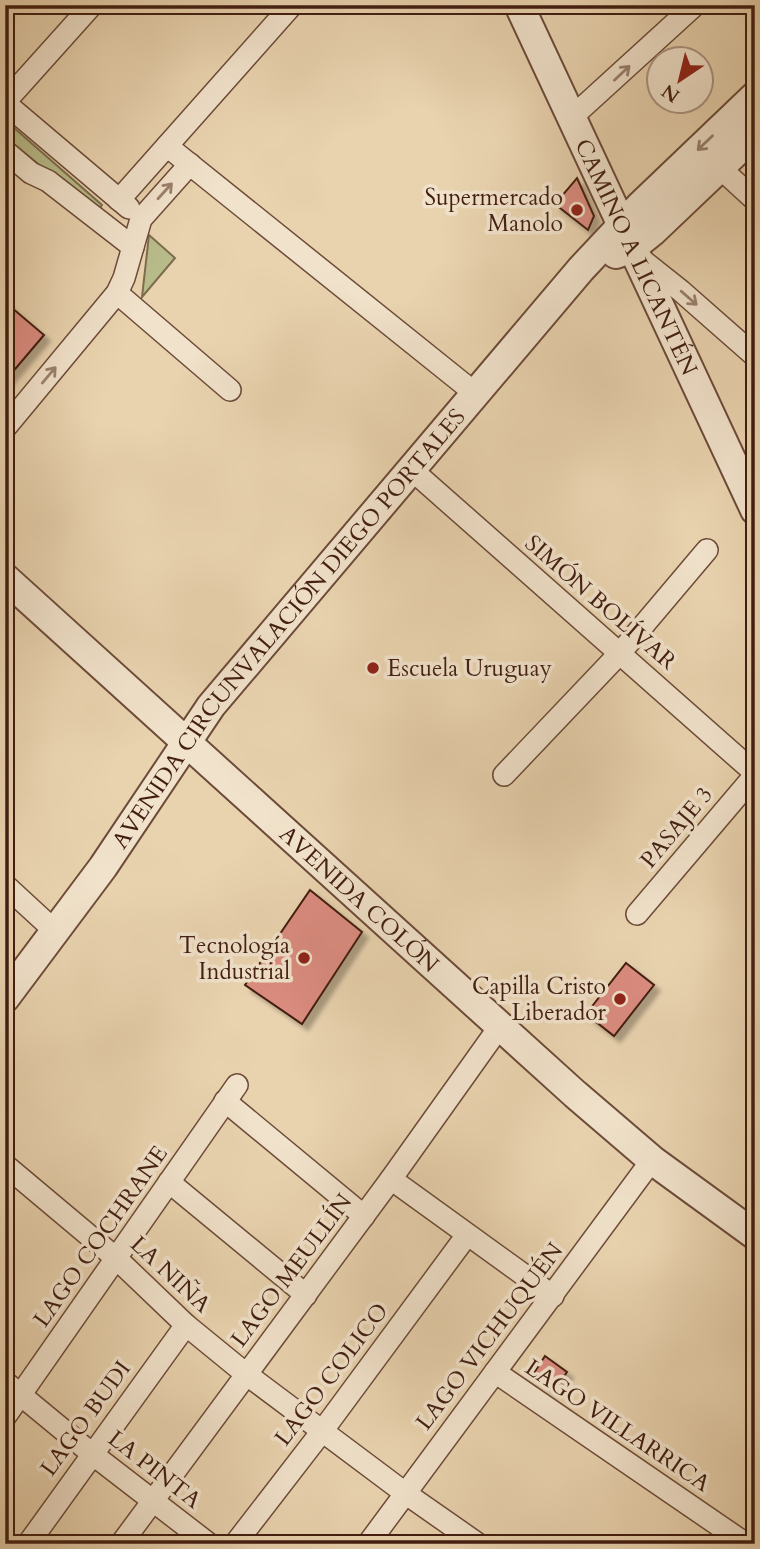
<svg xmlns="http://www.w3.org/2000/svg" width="760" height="1549" viewBox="0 0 760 1549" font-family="Cardo,serif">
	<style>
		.green { fill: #b8bc8a; stroke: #7d6d4e; stroke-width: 2 }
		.building { fill: #db8c80; stroke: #421e11; stroke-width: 2; filter: url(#shadow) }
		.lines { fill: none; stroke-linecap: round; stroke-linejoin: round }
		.minor-casing { stroke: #6c4b38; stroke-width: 24 }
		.tertiary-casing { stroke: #6c4b38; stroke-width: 32 }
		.minor { stroke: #f1e2cb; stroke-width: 21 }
		.tertiary { stroke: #f1e2cb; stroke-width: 28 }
		.oneway { stroke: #9a806e }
		.poi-dot { fill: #8f2418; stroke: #f1e2cb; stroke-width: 2.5 }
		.labels { text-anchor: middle; stroke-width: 7; stroke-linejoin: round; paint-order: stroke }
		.poi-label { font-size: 23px; fill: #421e11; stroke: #f1e2cb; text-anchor: end }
		.street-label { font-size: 23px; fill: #421e11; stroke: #f1e2cb }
	</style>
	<defs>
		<filter id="shadow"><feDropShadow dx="6" dy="6" stdDeviation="2" flood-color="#0004"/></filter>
	</defs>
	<rect width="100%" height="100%" fill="#e9d3af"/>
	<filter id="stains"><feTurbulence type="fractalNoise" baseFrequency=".00286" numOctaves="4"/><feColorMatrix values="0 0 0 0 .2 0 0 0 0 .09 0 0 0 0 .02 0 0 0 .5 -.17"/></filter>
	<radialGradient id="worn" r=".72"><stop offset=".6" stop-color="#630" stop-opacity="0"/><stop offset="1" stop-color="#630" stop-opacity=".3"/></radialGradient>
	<g class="green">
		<polygon points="5,120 102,205 97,212 5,137"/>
		<polygon points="149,235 175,258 142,297"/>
	</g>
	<g class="building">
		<polygon points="577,178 594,216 588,230 555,204"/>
		<polygon points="5,302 44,335 5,381"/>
		<polygon points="310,890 362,932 302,1024 245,985"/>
		<polygon points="626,963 654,985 614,1036 586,1014"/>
		<polygon points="545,1356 567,1372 554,1391 532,1376"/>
	</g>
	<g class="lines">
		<defs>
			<g id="minor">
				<polyline points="5,102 92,5"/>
				<polyline points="5,103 129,208"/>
				<polyline points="571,118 695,5"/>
				<polyline points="167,146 476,394"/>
				<polyline points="5,151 31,173 48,181 133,247"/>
				<polyline points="720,168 755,200"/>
				<polyline points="119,200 292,5"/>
				<polyline points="637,256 681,291 755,356"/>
				<polyline points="117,293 230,390"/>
				<polyline points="5,428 117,293 124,278 141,219 190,164"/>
				<polyline points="412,470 755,773"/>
				<polyline points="504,775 620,653 707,550"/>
				<polyline points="5,885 56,932"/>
				<polyline points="637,914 755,775"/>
				<polyline points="225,1101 364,1216"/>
				<polyline points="5,1165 117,1259 186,1325 246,1374 405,1493 478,1544"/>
				<polyline points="391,1179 553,1296"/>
				<polyline points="169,1182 306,1295"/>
				<polyline points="495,1372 746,1544"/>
				<polyline points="5,1382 91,1453 209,1544"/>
				<polyline points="5,1417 237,1085"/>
				<polyline points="28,1544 186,1325"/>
				<polyline points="121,1544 391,1179 500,1026"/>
				<polyline points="235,1544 323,1430 467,1235"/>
				<polyline points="368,1544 652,1160"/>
			</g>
			<g id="tertiary">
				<path id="s1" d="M519 5 755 510"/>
				<polyline points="616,254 632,248 653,231 755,134"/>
				<path id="s2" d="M5 578 575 1094 652 1160 755 1235"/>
				<path id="s3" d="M5 998 103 867 211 706 581 269 641 205 755 96"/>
			</g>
		</defs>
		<use href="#minor" class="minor-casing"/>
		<use href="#tertiary" class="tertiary-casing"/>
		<use href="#minor" class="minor"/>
		<use href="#tertiary" class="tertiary"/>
	</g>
	<defs><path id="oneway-shaft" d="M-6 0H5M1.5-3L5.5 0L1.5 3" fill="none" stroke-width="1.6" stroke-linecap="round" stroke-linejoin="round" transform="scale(1.75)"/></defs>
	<g class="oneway">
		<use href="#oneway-shaft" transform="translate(622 73) rotate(-43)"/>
		<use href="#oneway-shaft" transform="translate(705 143) rotate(136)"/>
		<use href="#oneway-shaft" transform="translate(165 191) rotate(-48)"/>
		<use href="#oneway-shaft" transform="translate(689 298) rotate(41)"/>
		<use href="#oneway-shaft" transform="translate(49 375) rotate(-50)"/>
	</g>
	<g class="poi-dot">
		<circle cx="577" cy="210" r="7"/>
		<circle cx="373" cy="668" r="7"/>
		<circle cx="304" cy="958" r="7"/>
		<circle cx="620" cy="999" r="7"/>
	</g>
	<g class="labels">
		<g class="poi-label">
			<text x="563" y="205">Supermercado<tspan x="563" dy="26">Manolo</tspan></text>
			<text x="387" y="676" text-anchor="start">Escuela Uruguay</text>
			<text x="290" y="953">Tecnología<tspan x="290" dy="26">Industrial</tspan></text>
			<text x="606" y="994">Capilla Cristo<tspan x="606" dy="26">Liberador</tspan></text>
		</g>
		<g class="street-label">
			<text dy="8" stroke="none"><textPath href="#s1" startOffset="278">CAMINO A LICANTÉN</textPath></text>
			<text transform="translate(601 602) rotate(41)" y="8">SIMÓN BOLÍVAR</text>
			<text dy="8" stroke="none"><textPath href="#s3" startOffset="466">AVENIDA CIRCUNVALACIÓN DIEGO PORTALES</textPath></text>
			<text transform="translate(676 827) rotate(-50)" y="8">PASAJE 3</text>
			<text dy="8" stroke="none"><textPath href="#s2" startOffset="478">AVENIDA COLÓN</textPath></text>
			<text transform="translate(100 1236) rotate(-55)" y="8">LAGO COCHRANE</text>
			<text transform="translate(291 1270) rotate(-53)" y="8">LAGO MEULLÍN</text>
			<text transform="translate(171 1274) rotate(43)" y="8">LA NIÑA</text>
			<text transform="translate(489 1336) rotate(-53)" y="8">LAGO VICHUQUÉN</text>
			<text transform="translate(331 1374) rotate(-53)" y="8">LAGO COLICO</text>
			<text transform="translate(85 1418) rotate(-54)" y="8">LAGO BUDI</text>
			<text transform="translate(618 1425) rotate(34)" y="8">LAGO VILLARRICA</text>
			<text transform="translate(155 1469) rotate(38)" y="8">LA PINTA</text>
		</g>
	</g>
	<rect width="760" height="1549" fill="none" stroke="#e9d3af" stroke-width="28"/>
	<rect x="7" y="7" width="746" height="1535" fill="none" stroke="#421e11" stroke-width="3.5"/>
	<rect x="14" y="14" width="732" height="1521" fill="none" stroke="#421e11" stroke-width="2"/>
	<g transform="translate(680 80) rotate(215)"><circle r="33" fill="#f1e2cb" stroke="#ab9481" stroke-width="2"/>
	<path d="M0-5L12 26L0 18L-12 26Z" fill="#8f2418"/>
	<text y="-10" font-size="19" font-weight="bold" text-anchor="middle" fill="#421e11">N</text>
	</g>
	<rect width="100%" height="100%" filter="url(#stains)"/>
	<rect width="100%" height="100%" fill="url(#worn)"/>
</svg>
